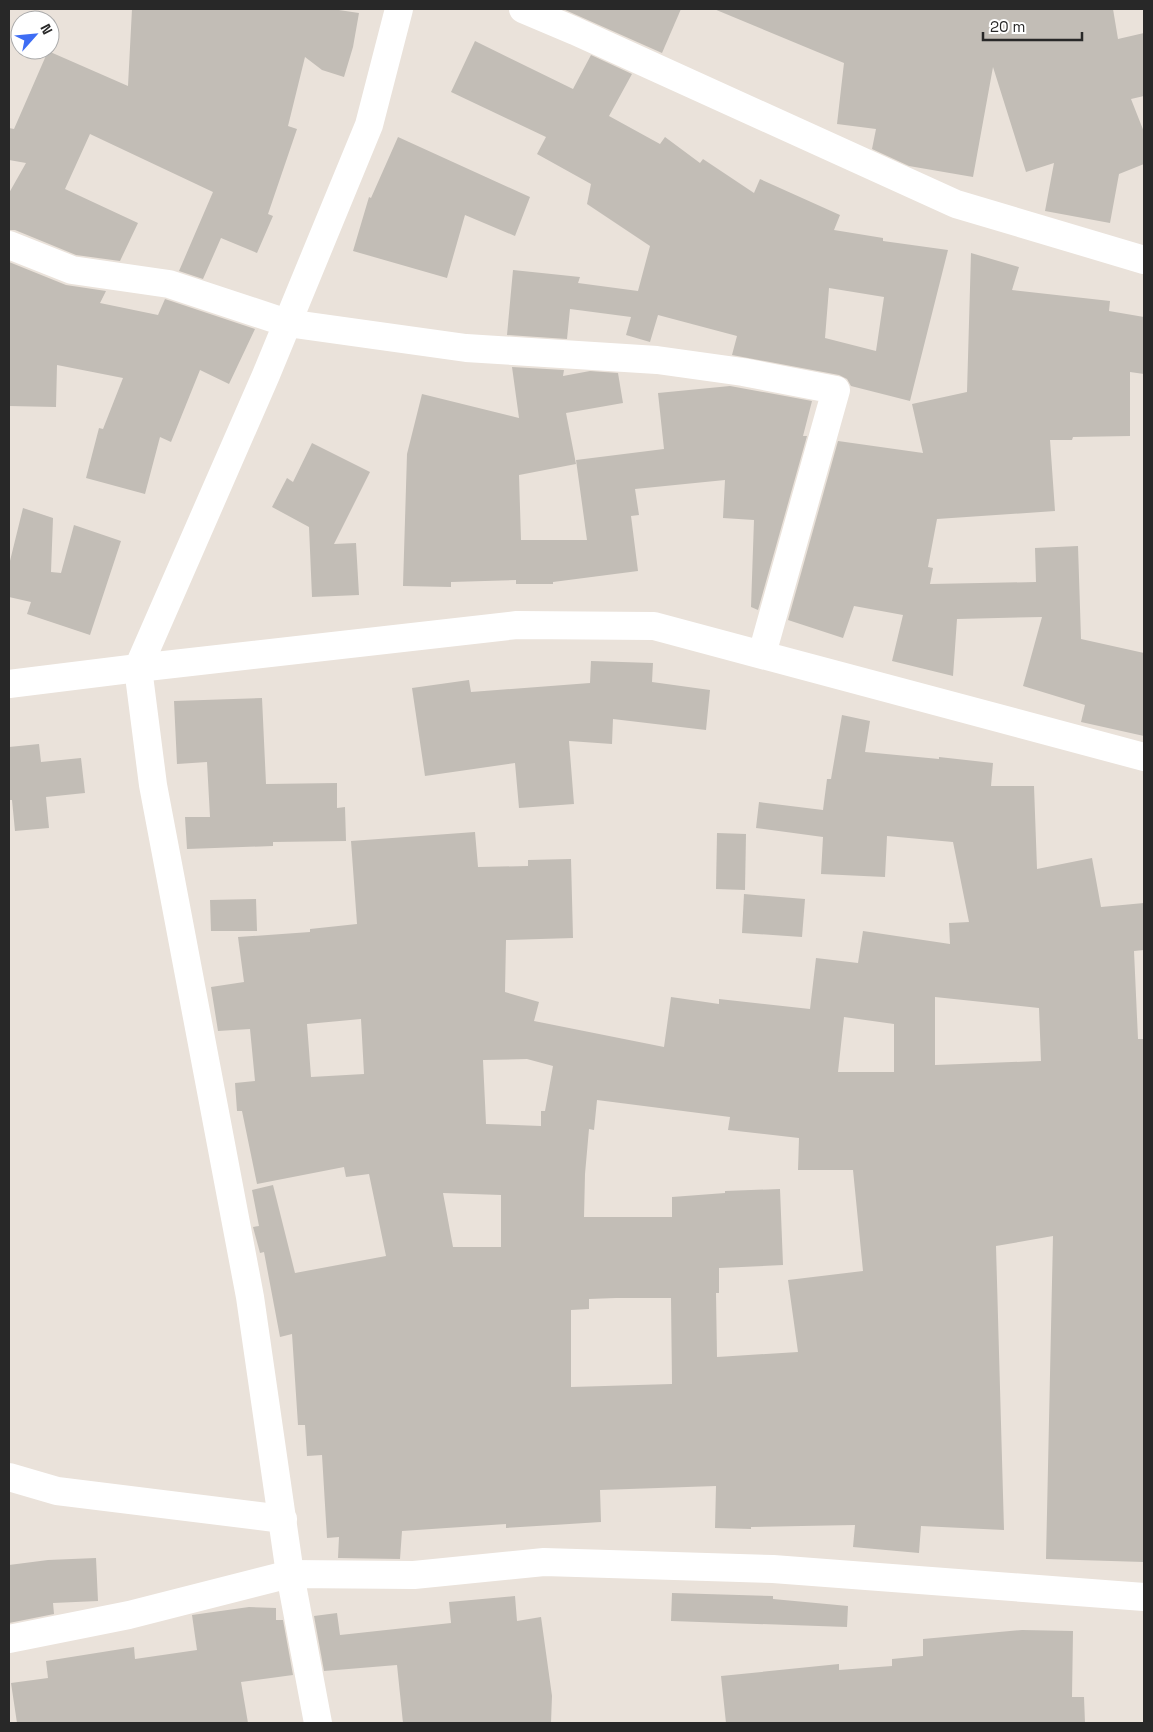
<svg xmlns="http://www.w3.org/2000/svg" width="1153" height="1732" viewBox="0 0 1153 1732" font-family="'Space Grotesk',sans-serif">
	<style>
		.building { fill: #c2bdb6; fill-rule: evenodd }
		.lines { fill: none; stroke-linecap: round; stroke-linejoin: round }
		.street { stroke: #fff; stroke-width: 28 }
	</style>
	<rect width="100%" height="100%" fill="#eae2da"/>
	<g class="building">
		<polygon points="132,9 332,9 359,13 353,47 344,77 322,70 305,57 288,126 297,129 268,214 273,216 257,253 221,238 203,279 179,271 213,192 90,134 65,189 138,223 120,261 76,255 15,230 9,230 9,193 26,163 9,160 9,128 14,129 48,51 128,86"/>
		<polygon points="563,9 681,9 662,53"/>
		<polygon points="714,9 1113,9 1118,39 1144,33 1144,96 1131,99 1144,132 1144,164 1119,174 1110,223 1045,211 1054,163 1026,172 993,67 973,177 909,166 872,149 876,129 837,124 844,63"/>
		<path d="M475 41 573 89 591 55 632 74 609 116 660 144 665 137 700 163 703 159 754 193 760 179 840 215 834 230 883 238V241L948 250 910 401 851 386 847 379 839 375 732 355 737 336 658 315 650 342 626 335 631 317 570 309 567 339 507 335 513 270 580 277 578 283 638 291 650 246 587 204 591 184 537 154 546 137 451 92ZM829 288 884 297 876 351 825 338Z"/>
		<polygon points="398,137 530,197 515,236 465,215 447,278 353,251 369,197 371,198"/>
		<polygon points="971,253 1019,267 1012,290 1110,301 1109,311 1144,317 1144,374 1130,372 1130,436 1073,437 1072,440 1050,440 1055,511 937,519 928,567 933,568 930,584 1036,582 1035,548 1078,546 1081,639 1144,653 1144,736 1081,722 1085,705 1023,686 1042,617 957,619 953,676 892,661 903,615 854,606 843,638 788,620 838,441 923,453 912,404 967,392"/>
		<polygon points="9,262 66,285 106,291 100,303 158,315 165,299 255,329 229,384 200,370 171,442 160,437 145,494 86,478 99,428 103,429 123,378 57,365 56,407 9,406"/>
		<polygon points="512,367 564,370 563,376 590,371 618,373 623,403 566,413 576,464 519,475 521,540 587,540 576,460 664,449 658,393 730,386 812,401 803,436 807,436 758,610 751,607 754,520 723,518 725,480 635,489 639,515 631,516 638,571 553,582 553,584 516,584 516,580 451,582 451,587 403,586 407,454 422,394 519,418"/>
		<polygon points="312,443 370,472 334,544 356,543 359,595 312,597 309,527 272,507 287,478 293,482"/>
		<polygon points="23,508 53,518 51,572 61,573 74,525 121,541 90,635 27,614 31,602 9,597 9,565"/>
		<polygon points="591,661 653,663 652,682 710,690 706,730 613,719 612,744 569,741 574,804 519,808 515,763 425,776 412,688 469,680 471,692 590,683"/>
		<polygon points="262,698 266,784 337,783 337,808 345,807 346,841 273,842 273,846 187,849 185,817 210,817 207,762 177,764 174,701"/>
		<path d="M842 715 870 721 865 752 939 759V757L993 763 991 786H1034L1037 869 1092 858 1101 907 1144 903V950L1134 951 1138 1039H1143L1144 1062V1562L1046 1559 1053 1236 996 1246 1004 1530 921 1526 919 1553 853 1547 855 1525 751 1527V1529L715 1528 716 1486 600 1490 601 1522 506 1528V1524L402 1531 400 1559 338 1558 339 1537 327 1538 322 1455 307 1456 305 1425H298L292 1334 280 1337 264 1252 260 1253 253 1227 259 1226 252 1190 273 1185 295 1273 386 1256 369 1174 346 1177 344 1167 257 1184 242 1111H237L235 1083 255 1081 250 1029 218 1031 211 987 244 982 238 937 310 932V929L357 924 351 841 475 832 478 867 528 866V860L571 859 573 938 506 940 505 992 539 1002 534 1021 664 1047 671 997 719 1004V999L810 1009 816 958 858 963 863 931 950 944 949 923 969 922 953 842 887 836 885 877 821 874 823 837 756 828 759 802 823 810 827 779H831ZM935 997 1039 1008 1041 1061 935 1065ZM844 1017 894 1024V1072H838ZM361 1019 364 1074 311 1077 307 1024ZM527 1059 553 1066 545 1111H541V1126L486 1124 483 1060ZM597 1100 730 1117 728 1130 799 1138 798 1170H853L863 1271 788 1280 798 1352 717 1357 716 1293H719V1268L783 1265 780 1189 725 1191V1193L672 1197V1217H584L585 1174 589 1129 594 1130ZM443 1193 501 1195V1247H453ZM616 1298H671L672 1384 571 1387V1310L589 1309V1299Z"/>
		<polygon points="39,744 41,762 81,758 85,793 46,797 49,828 15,831 12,800 9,800 9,747"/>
		<polygon points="717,833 746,834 745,890 716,889"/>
		<polygon points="744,894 805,899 802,937 742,933"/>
		<polygon points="256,899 257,931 211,931 210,900"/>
		<polygon points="96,1558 98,1601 53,1603 54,1614 9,1623 9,1565 48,1560"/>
		<polygon points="672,1593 773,1596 773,1599 848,1606 847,1627 671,1621"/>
		<polygon points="515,1596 517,1621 541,1617 552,1696 551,1723 403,1723 397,1665 324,1671 314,1616 337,1613 340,1635 451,1623 449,1602"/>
		<polygon points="249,1607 276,1608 276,1620 283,1620 293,1675 241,1682 248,1723 17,1723 11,1683 48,1678 46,1661 134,1647 135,1659 197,1650 192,1615"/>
		<polygon points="1022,1630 1073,1631 1072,1697 1084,1697 1085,1723 726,1723 721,1676 839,1664 839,1670 892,1666 892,1659 923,1656 923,1639"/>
	</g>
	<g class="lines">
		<g class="street">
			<polyline points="523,9 575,31 956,204 1144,260"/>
			<polyline points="9,245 72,270 169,284 287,323 466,348 657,360 743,372 836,390 762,654"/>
			<polyline points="9,684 138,668 517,625 654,626 1144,757"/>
			<polyline points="9,1477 57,1491 283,1519"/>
			<polyline points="9,1639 129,1615 290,1574 414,1575 544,1562 773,1569 1144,1597"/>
			<polyline points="318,1723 290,1574 250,1297 153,785 138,668 266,375 369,125 399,9"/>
		</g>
	</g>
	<rect width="1153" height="1732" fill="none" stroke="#282828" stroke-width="20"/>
	<g transform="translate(35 35) rotate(63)"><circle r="24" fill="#ffffff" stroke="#a9a9a9"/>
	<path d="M0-4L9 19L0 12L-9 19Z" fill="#3e6df4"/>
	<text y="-8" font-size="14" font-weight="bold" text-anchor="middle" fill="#282828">N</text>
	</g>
	<path d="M983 32v8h99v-8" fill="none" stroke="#282828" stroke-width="2.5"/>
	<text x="990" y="32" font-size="15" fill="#282828" stroke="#ffffff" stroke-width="4" paint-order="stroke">20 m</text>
</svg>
